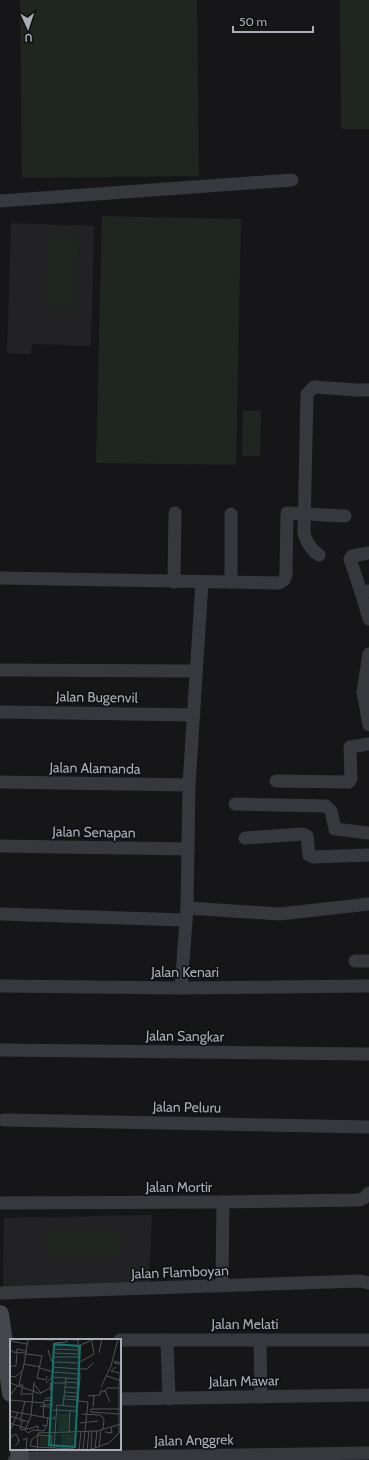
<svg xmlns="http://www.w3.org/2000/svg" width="369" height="1460" viewBox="0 0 369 1460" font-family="Cabin,sans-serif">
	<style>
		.built { fill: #222225 }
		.green { fill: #1e261f }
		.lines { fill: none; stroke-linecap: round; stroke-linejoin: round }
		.street { stroke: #37383d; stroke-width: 13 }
		.secondary { stroke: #45474d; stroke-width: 18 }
		.labels { text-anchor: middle; stroke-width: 3.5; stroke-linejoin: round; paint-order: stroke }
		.street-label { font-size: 14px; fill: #a8adb8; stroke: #111113 }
		.inset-road { fill: none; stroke: #505258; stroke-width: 1 }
		.view { fill: #0f766e; fill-opacity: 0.15; stroke: #0f766e; stroke-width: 2 }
		.inset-edge { fill: none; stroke: #a8adb8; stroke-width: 2 }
	</style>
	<rect width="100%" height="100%" fill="#161618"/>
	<g class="built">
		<polygon points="11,223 94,226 91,346 32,344 31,354 7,353"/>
		<polygon points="152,1215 149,1284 3,1287 4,1218"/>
	</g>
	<g class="green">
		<polygon points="20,0 197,0 199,176 22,178"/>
		<polygon points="340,0 369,0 369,129 341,129"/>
		<polygon points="102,216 241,219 236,465 96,463"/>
		<polygon points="47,232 79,233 76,309 45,308"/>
		<polygon points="243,411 261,411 260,456 242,456"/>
		<polygon points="46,1230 119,1230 119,1257 46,1258"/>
	</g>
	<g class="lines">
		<g class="street">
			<polyline points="0,201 292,180"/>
			<path d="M314 387 307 394 304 532C305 540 312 551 319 555"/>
			<polyline points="314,387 357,390 369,390"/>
			<polyline points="231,514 231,582"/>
			<polyline points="0,578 279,583 284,580 286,575 287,513 345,516"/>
			<polyline points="174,582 175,513"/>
			<polyline points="369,591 361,592 369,619"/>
			<polyline points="361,592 350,559 352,556 369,553"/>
			<polyline points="369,654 363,692 369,690"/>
			<polyline points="0,670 196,671"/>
			<polyline points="363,692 369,725"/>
			<polyline points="0,712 194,715"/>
			<polyline points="276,781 349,782 351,779 350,747 369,744"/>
			<polyline points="0,782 189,785"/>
			<polyline points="235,804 326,806 331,811 335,829 369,833"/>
			<polyline points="245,838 303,834 307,836 309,855 313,857 369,855"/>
			<polyline points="0,846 188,849"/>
			<polyline points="187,908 280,914 369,904"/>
			<polyline points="0,914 185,920"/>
			<polyline points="355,961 369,961"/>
			<polyline points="0,986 181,988 369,986"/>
			<polyline points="181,988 187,908 189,785 202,582"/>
			<polyline points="0,1050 369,1054"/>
			<polyline points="4,1120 369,1127"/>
			<polyline points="0,1203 223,1202 359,1200 364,1198 369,1193"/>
			<polyline points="222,1286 223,1202"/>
			<polyline points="0,1293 361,1281 369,1283"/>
			<polyline points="120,1340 369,1340"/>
			<polyline points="167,1340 169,1399"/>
			<polyline points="260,1340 261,1397"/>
			<polyline points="120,1399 369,1395"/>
			<polyline points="14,1460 34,1458 369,1453"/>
		</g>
		<g class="secondary">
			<polyline points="0,1314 11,1393"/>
			<polyline points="19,1449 20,1460"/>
		</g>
	</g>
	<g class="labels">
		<g class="street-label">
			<text transform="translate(97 697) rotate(1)" y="5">Jalan Bugenvil</text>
			<text transform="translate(95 768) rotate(1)" y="5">Jalan Alamanda</text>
			<text transform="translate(94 832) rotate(1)" y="5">Jalan Senapan</text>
			<text x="185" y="977">Jalan Kenari</text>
			<text transform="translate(185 1036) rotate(1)" y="5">Jalan Sangkar</text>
			<text transform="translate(187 1107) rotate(1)" y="5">Jalan Peluru</text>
			<text x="179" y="1192">Jalan Mortir</text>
			<text transform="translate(180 1272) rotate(-2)" y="5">Jalan Flamboyan</text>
			<text x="245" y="1329">Jalan Melati</text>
			<text transform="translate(244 1381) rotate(-1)" y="5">Jalan Mawar</text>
			<text transform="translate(194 1440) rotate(-1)" y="5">Jalan Anggrek</text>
		</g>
	</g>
	<g transform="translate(10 1339)">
		<rect width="111" height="111" fill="#161618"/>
		<path d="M48 75H60L58 92H49ZM51 95H64L63 109H51ZM30 97H41V108L29 107Z" fill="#1e261f"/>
		<path class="inset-road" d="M17 0 44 1M52 0 68 1M0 2 17 5M45 4 57 3V1M0 10 3 13 15 14M43 10 69 11M38 11 42 23M6 14 7 10 16 12M43 14 69 15M89 14 92 0M16 15 32 17 27 39 36 41 37 37M69 18H43L44 6 68 7 85 0M70 23 84 15 82 3M14 25 30 28M110 25 104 24 105 22 110 24M0 27H6L7 14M43 28 68 30M106 28 101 32 109 34M30 29 43 33M70 30H77L83 24M43 33 69 35M0 37 5 38 13 31 18 1M97 37 109 41M42 38 69 40M55 43 69 44M0 44 31 55M36 44 42 38 44 23 70 24M24 45 31 54 40 49M10 46H13L11 55H22M9 47 12 32M55 48 68 49M91 48 101 27 108 0M109 48 111 24M95 52 100 63M54 53 68 54M0 57 7 47M54 57 67 58M78 57 90 56 91 52H95L97 49H109M42 58 40 44H55M53 60 69 61M0 61 34 64M69 62 78 63 73 111M34 66 42 65V58L35 60M30 67 42 68V65M53 67 56 39M83 68 84 56M43 71 68 72M0 72 38 79H41L44 80 45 77M72 75 90 76 94 80 93 90M109 75 81 73V70H111M0 77 19 83M33 79 34 62 41 61M13 81 10 90 15 91 21 77 24 43M10 83 15 62M0 84 18 90 28 87V91M70 84 88 82M32 87 37 86 38 79M15 91 18 94 23 91 34 92 37 86M0 92 8 73M95 93 102 94 101 88M59 94 60 72M28 96 42 97 41 109M0 100 3 96H7L9 103 5 107M13 101 17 99 16 110H18M27 108 64 110M27 108 20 107 22 100 28 96M89 108 91 91M44 109 47 66 67 68M85 109 87 92M81 110 82 92M27 111 28 94 87 92 111 85M64 111 70 38 68 0M69 111 71 93M77 111 79 92M79 111 99 104 109 94V49L111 47"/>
		<path class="view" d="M44 5 70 7 65 108 39 106Z"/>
		<rect width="111" height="111" class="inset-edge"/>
	</g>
	<g transform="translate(28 28) rotate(177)" stroke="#111113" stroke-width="3" paint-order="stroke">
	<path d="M0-3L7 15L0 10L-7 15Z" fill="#a8adb8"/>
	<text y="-6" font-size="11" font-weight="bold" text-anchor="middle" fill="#a8adb8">U</text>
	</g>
	<path d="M233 26v6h80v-6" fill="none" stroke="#a8adb8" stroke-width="2"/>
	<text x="239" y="26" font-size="12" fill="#a8adb8" stroke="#111113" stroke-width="3" paint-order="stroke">50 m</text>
</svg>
